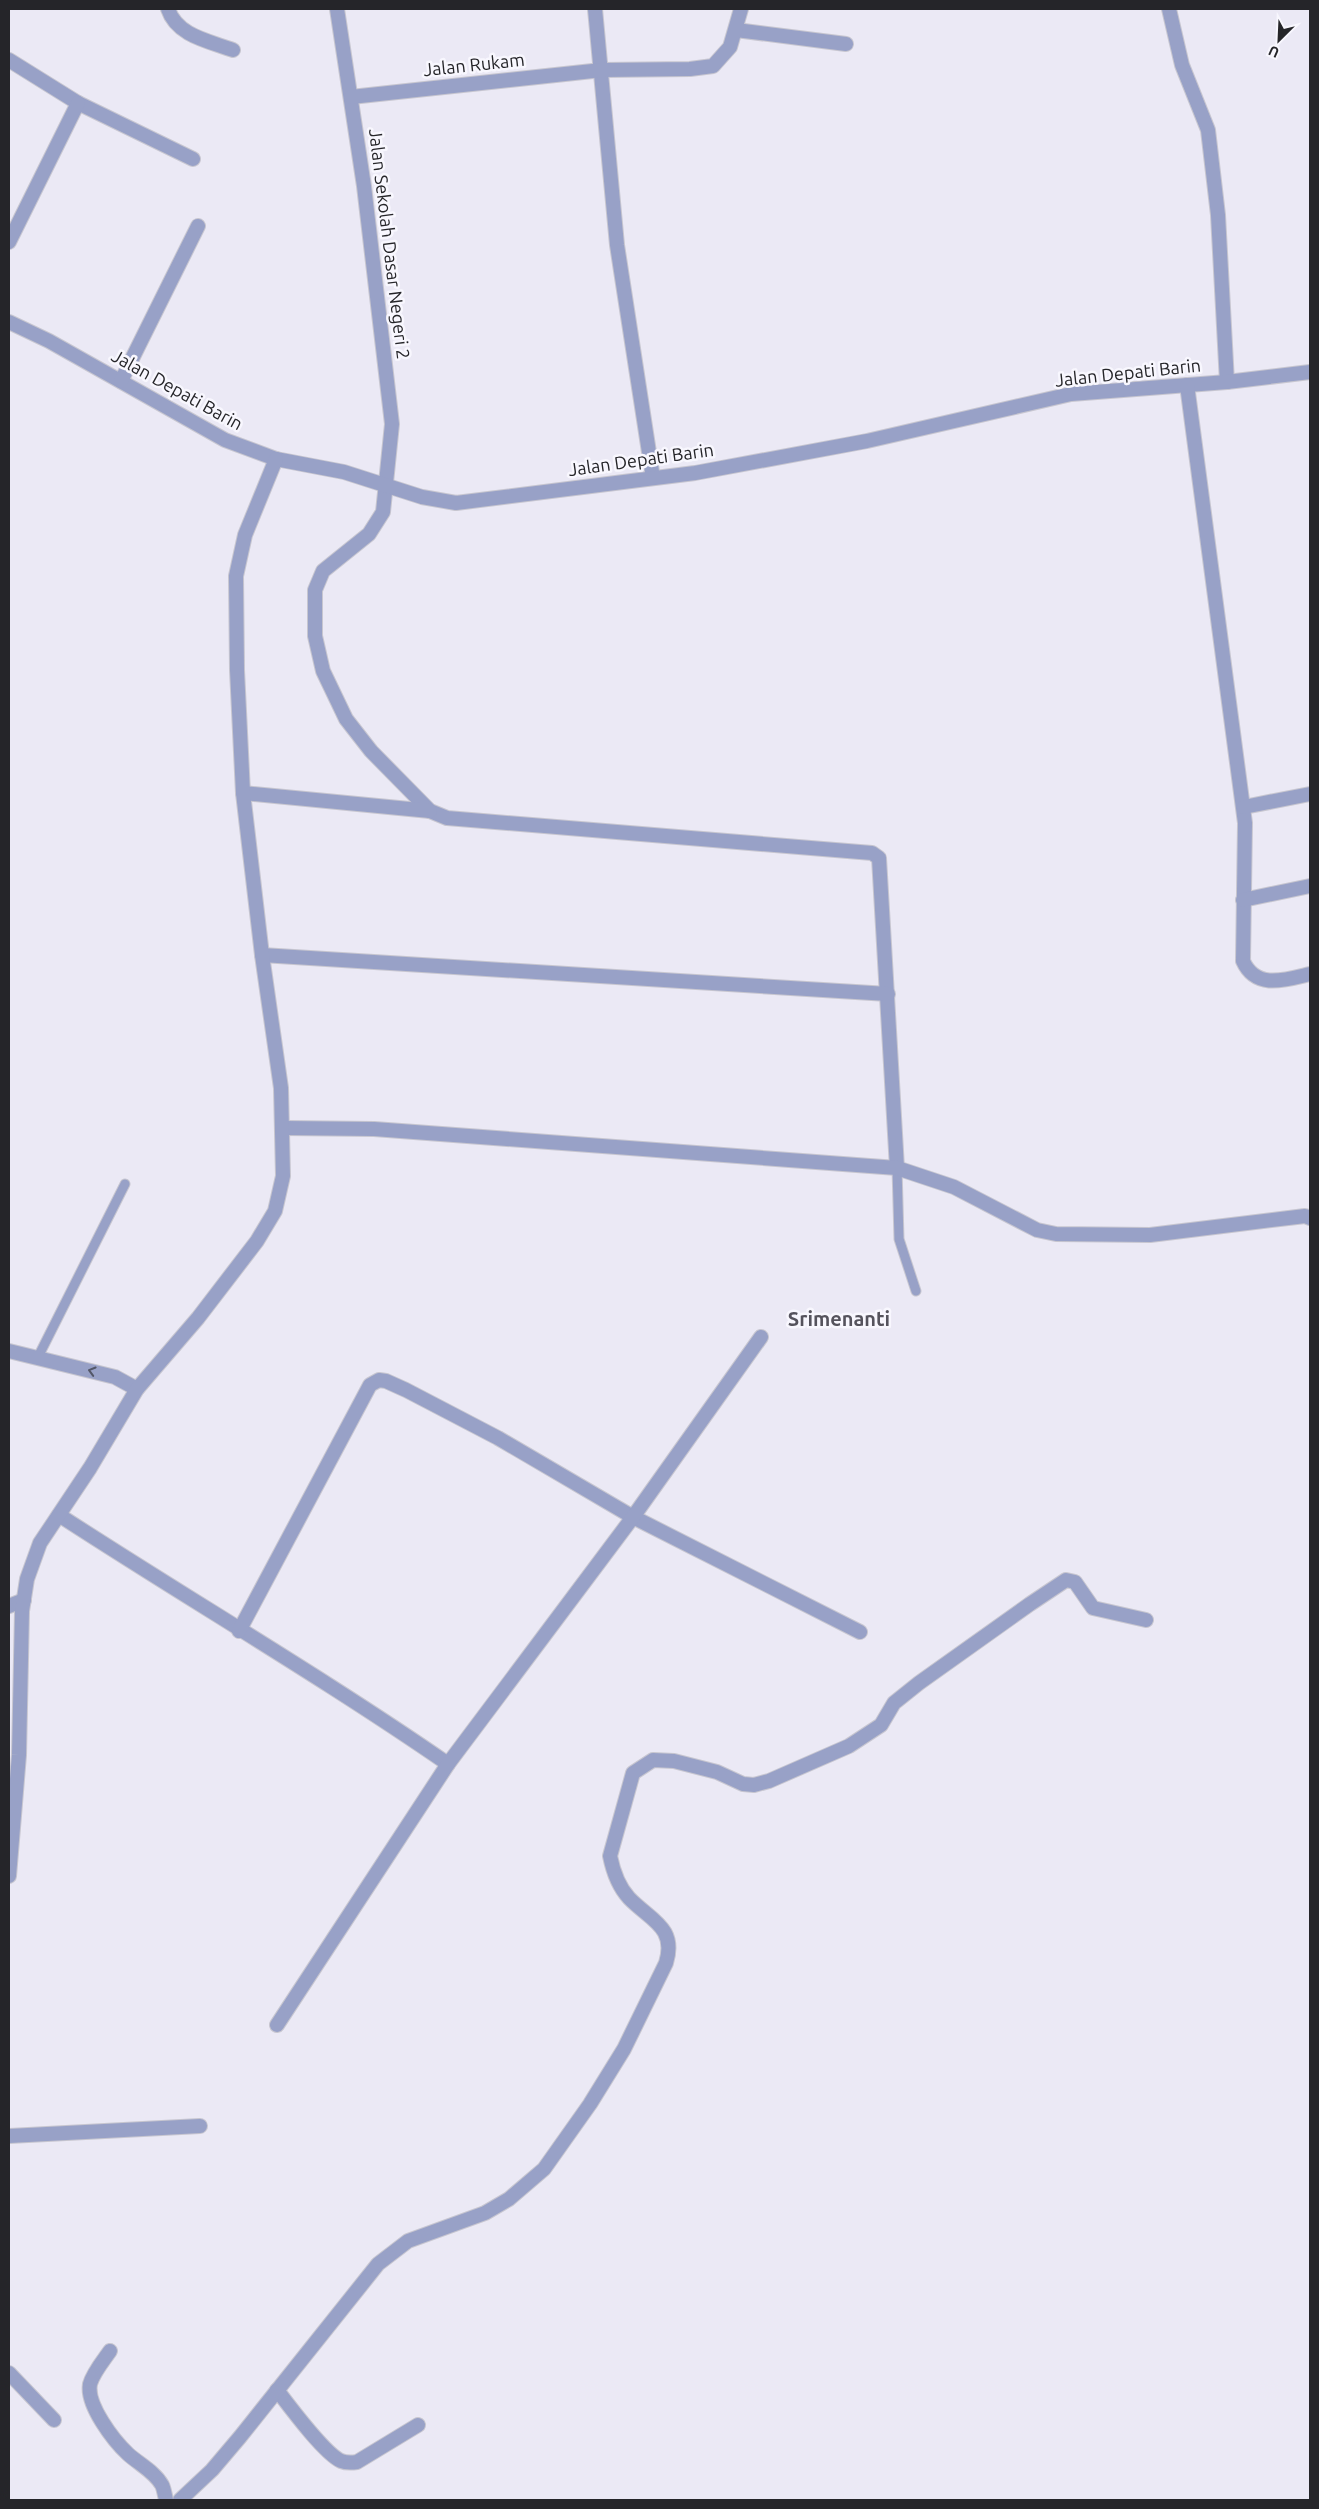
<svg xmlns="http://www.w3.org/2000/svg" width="1319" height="2509" viewBox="0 0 1319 2509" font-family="Ubuntu,sans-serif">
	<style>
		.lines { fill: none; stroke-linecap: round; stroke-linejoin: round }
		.service-casing { stroke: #c7c6d0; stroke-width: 11 }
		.minor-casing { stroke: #c7c6d0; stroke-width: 16 }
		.service { stroke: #98a1c7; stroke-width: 9 }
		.minor { stroke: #98a1c7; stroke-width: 14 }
		.oneway { stroke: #535768 }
		.labels { text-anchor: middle; stroke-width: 5; stroke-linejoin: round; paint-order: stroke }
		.street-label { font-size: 18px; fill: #252529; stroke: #f8f7fe }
		.quarter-label { font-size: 20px; font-weight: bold; fill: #55535d; stroke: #f8f7fe }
	</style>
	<rect width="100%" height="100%" fill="#ebe9f5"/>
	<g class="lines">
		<defs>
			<g id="service">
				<polyline points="897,1168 899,1239 916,1291"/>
				<polyline points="38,1357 125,1184"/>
			</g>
			<g id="minor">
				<path d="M168 9C177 36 209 41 233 50"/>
				<polyline points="337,9 364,186 392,424 383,512 369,534 323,571 315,590 315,636 323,671 346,719 371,751 430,811 447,818 872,853 879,858 897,1168"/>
				<polyline points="595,9 617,245 653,478"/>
				<polyline points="1169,9 1182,65 1208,130 1218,215 1227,382"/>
				<polyline points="736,30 846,44"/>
				<polyline points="9,60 78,103 193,159"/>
				<polyline points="351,97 602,70 690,69 713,66 730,47 741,9"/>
				<polyline points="9,242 78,103"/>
				<polyline points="9,322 49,341 225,440 276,459 344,472 422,497 456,503 695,473 867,441 1071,394 1227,382 1310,372"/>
				<polyline points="121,381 198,226"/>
				<path d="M1187 385 1245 823 1243 961C1256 990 1285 980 1310 974"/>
				<polyline points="243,793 430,811"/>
				<polyline points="1244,807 1310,794"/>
				<polyline points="1243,900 1310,886"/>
				<polyline points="262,955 888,994"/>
				<polyline points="284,1128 374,1129 897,1168 954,1187 1037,1230 1056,1234 1150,1235 1305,1216 1310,1218"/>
				<polyline points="9,1351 115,1377 137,1389"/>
				<path d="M59 1515C188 1599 322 1677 448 1764"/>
				<polyline points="9,1606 24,1600"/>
				<polyline points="239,1631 370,1385 379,1380 386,1381 406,1390 498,1438 633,1517 860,1632"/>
				<polyline points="9,1876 19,1755 22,1611 27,1579 40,1543 90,1468 137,1389 198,1318 257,1241 275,1211 283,1176 281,1088 262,955 243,793 237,670 236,576 245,535 276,459"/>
				<polyline points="277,2025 448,1764 633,1517 761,1337"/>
				<polyline points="9,2136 200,2126"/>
				<path d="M110 2351C103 2361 93 2373 90 2384 86 2405 114 2441 128 2454 139 2464 155 2472 162 2485 164 2489 165 2496 166 2500"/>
				<polyline points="9,2373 54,2420"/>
				<path d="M277 2390C290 2407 324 2453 341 2461 346 2463 351 2463 357 2462L418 2425"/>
				<path d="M180 2500 212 2470 240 2437 378 2264 408 2241 485 2213 509 2199 544 2169 590 2104 624 2049 666 1963C677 1927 650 1920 629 1898 618 1886 613 1871 610 1856L633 1773 653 1760 674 1761 717 1772 743 1784 754 1785 769 1781 849 1746 881 1725 894 1703 919 1683 1030 1604 1066 1580 1075 1582 1093 1608 1146 1620"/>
			</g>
		</defs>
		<use href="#service" class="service-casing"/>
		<use href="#minor" class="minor-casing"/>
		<use href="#service" class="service"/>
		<use href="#minor" class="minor"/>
	</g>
	<defs><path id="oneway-chevron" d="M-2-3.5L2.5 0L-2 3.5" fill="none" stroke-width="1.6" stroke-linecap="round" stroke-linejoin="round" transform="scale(1.25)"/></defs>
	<use class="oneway" href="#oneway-chevron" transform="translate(92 1371) rotate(-164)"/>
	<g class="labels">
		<g class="street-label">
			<text transform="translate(474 65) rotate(-6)" y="6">Jalan Rukam</text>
			<text transform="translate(389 244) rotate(83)" y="6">Jalan Sekolah Dasar Negeri 2</text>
			<text transform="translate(1128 373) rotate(-6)" y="6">Jalan Depati Barin</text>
			<text transform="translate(177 390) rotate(29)" y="6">Jalan Depati Barin</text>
			<text transform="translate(641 460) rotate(-8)" y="6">Jalan Depati Barin</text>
		</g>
		<g class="quarter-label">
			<text x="839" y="1326">Srimenanti</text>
		</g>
	</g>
	<rect width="1319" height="2509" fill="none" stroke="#252529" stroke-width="20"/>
	<g transform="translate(1279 40) rotate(204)" stroke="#f8f7fe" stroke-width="4" paint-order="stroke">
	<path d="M0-4L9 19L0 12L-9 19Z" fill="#252529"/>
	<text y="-8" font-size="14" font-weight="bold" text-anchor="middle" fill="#252529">U</text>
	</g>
</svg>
